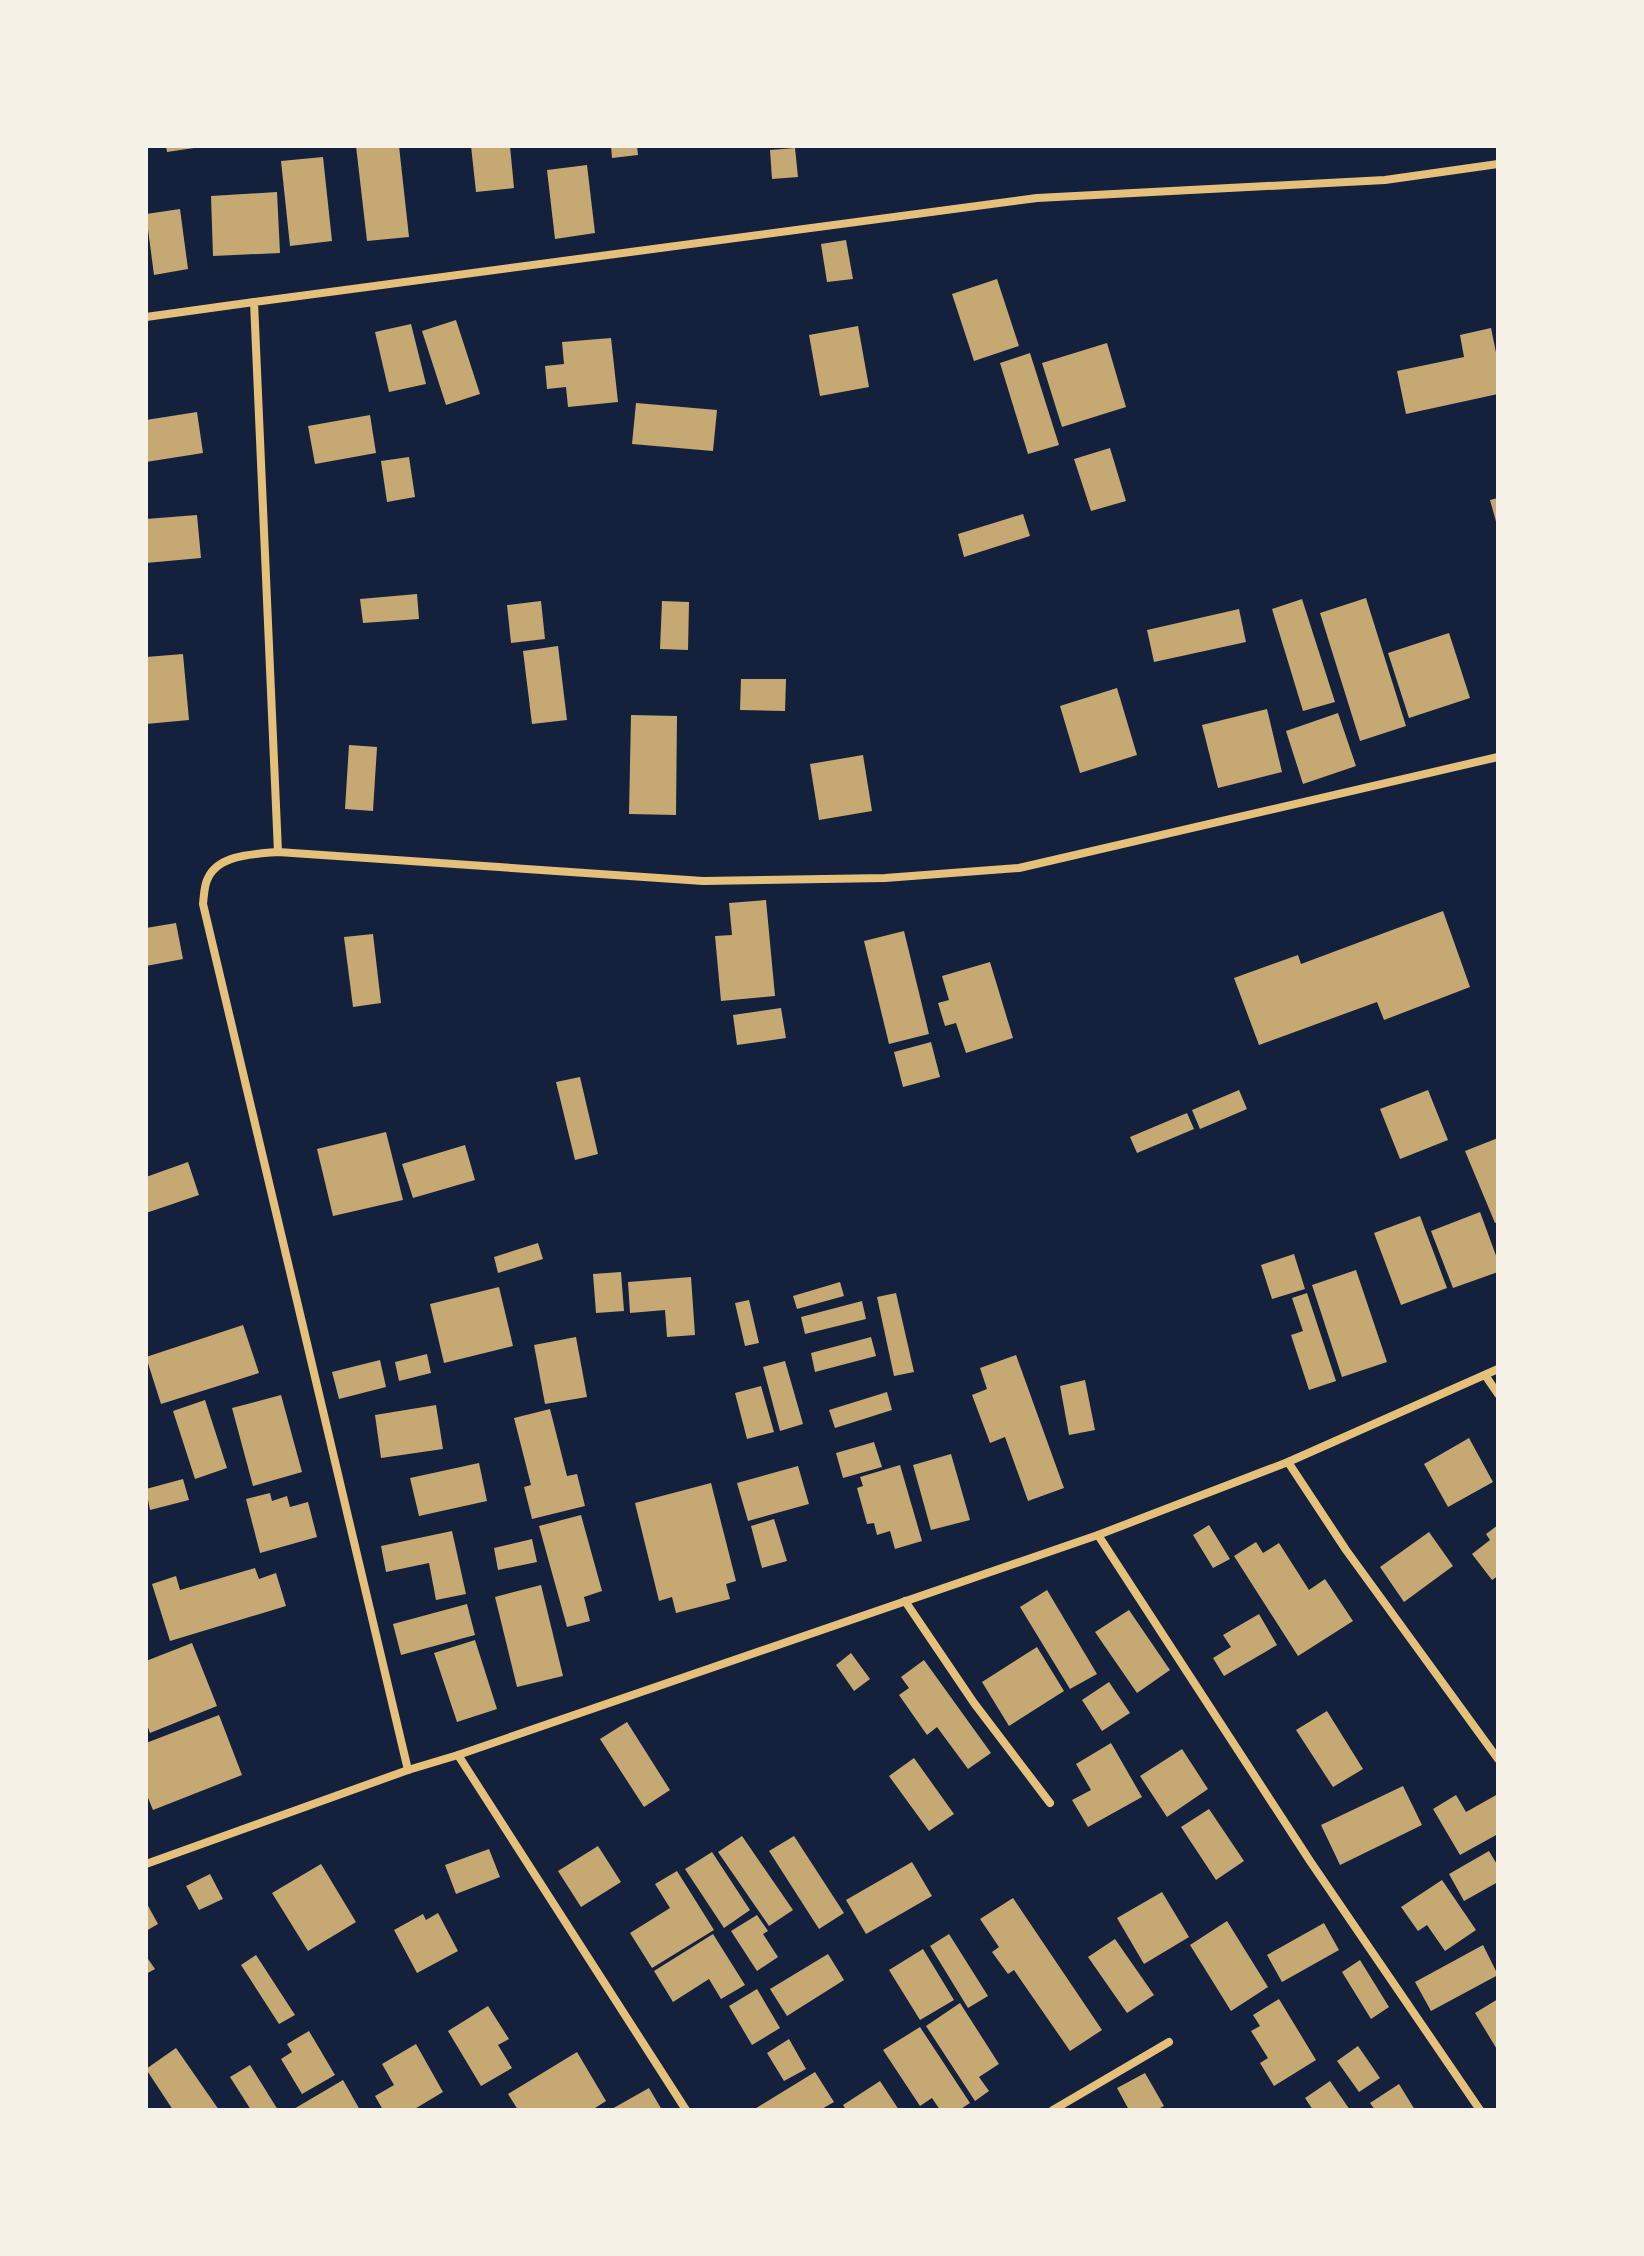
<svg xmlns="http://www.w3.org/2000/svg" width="1644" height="2256" viewBox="0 0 1644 2256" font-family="'Sofia Sans Condensed',sans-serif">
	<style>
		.building { fill: #c6a872 }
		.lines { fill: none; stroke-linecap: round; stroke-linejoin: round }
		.minor { stroke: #e5c07b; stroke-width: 8 }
	</style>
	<rect width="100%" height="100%" fill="#14213d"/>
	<g class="building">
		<polygon points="166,146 194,146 194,148 167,152"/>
		<polygon points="356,146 399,146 409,237 367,241"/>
		<polygon points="471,146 510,146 514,188 476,192"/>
		<polygon points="611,146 637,146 638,155 612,158"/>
		<polygon points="795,148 798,177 772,179 770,150"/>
		<polygon points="323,157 332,241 290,246 281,161"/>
		<polygon points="587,165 595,233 555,239 547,170"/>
		<polygon points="277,192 280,253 213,256 211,196"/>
		<polygon points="180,209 188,269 154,275 146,214"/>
		<polygon points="846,240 853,279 827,282 821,244"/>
		<polygon points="997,279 1019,346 974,361 952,294"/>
		<polygon points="456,320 480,394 446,405 422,331"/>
		<polygon points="411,324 426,384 389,392 375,332"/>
		<polygon points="858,326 869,387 820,396 809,335"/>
		<polygon points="1491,328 1498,362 1498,394 1406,414 1397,371 1464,357 1460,335"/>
		<polygon points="611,338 618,402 568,407 566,387 547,389 545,366 564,364 562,342"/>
		<polygon points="1107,343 1126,407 1062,427 1042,363"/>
		<polygon points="1030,353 1059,445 1028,454 1000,363"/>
		<polygon points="636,403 717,410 713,451 632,444"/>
		<polygon points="197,412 203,453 146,462 146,420"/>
		<polygon points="370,415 376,453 315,464 308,426"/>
		<polygon points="1110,448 1126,501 1091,511 1074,459"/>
		<polygon points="409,457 415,497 387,502 381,461"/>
		<polygon points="1498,498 1498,525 1497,525 1490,500"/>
		<polygon points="1023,514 1030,536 964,557 958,534"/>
		<polygon points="197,515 201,558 146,563 146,519"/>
		<polygon points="417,594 419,619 363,623 360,599"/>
		<polygon points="1366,598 1406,726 1360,741 1320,613"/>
		<polygon points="1302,599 1335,702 1303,711 1272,609"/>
		<polygon points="541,601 545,639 511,643 507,605"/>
		<polygon points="662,601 689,602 688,650 660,649"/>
		<polygon points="1239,609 1246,642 1154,662 1147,630"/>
		<polygon points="1449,633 1470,698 1409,718 1388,653"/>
		<polygon points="558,646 567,720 532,724 523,651"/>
		<polygon points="183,654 189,720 146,724 146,657"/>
		<polygon points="741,679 786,679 785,711 740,710"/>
		<polygon points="1117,688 1137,755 1080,773 1060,706"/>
		<polygon points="1267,709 1282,772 1218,788 1202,725"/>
		<polygon points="1338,713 1356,766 1303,784 1286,731"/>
		<polygon points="631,715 677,716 676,815 629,814"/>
		<polygon points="349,745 377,747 373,811 345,809"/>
		<polygon points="863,755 872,811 819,820 810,764"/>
		<polygon points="766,900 775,996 721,1001 715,936 732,935 729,903"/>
		<polygon points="1443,911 1470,987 1384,1020 1377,1002 1259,1045 1234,978 1298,955 1301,964"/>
		<polygon points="176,923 183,959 146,966 146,928"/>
		<polygon points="904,931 929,1034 889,1044 864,941"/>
		<polygon points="373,934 381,1003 353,1007 344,937"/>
		<polygon points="990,962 1013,1038 966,1053 956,1023 945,1026 938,1003 949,1000 942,976"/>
		<polygon points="781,1008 786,1038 737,1045 733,1015"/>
		<polygon points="931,1042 940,1077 903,1087 894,1052"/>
		<polygon points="580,1077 598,1154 575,1160 556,1082"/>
		<polygon points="1239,1090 1247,1109 1200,1129 1192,1110"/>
		<polygon points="1428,1090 1448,1140 1400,1159 1380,1109"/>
		<polygon points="1187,1113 1194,1129 1137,1153 1130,1137"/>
		<polygon points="386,1132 403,1200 333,1216 317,1149"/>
		<polygon points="1498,1138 1498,1222 1495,1223 1465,1151"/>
		<polygon points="465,1145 475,1180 413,1198 402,1164"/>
		<polygon points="188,1162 199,1195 146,1213 146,1177"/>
		<polygon points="1480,1212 1498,1261 1498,1272 1453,1288 1431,1231"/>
		<polygon points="1420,1216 1447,1288 1401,1305 1374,1233"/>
		<polygon points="538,1243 543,1259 498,1273 494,1257"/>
		<polygon points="1294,1254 1305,1289 1272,1299 1261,1265"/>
		<polygon points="1356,1270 1387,1362 1342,1377 1312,1285"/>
		<polygon points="621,1272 624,1311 596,1313 593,1274"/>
		<polygon points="691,1277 695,1335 667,1337 665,1310 630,1313 628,1282"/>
		<polygon points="840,1282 844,1296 797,1309 793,1296"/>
		<polygon points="499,1287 513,1346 444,1363 430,1304"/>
		<polygon points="896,1293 914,1372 894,1376 877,1297"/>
		<polygon points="1307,1293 1336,1381 1309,1390 1291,1335 1303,1331 1292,1298"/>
		<polygon points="749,1300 759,1343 745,1346 735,1303"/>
		<polygon points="862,1301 866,1319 805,1334 801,1317"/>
		<polygon points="243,1325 259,1373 161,1404 146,1357"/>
		<polygon points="576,1337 587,1397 545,1404 534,1345"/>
		<polygon points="871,1337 876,1356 815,1372 811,1353"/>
		<polygon points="427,1354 431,1373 399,1381 395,1362"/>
		<polygon points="1016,1355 1064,1488 1028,1501 1005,1437 990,1443 972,1395 987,1389 980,1368"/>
		<polygon points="380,1360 386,1387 339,1399 332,1372"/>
		<polygon points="785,1361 803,1424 780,1431 763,1367"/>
		<polygon points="1085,1380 1095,1430 1069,1435 1060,1386"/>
		<polygon points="761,1386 774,1432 747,1439 735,1393"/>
		<polygon points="887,1392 892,1410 835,1428 829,1410"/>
		<polygon points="281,1395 302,1472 253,1486 232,1408"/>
		<polygon points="205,1400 227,1468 195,1479 173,1411"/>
		<polygon points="436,1405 443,1449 381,1458 375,1415"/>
		<polygon points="550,1409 567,1476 577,1474 585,1506 532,1519 524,1487 531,1485 514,1418"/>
		<polygon points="1469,1438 1493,1482 1448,1507 1424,1464"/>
		<polygon points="874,1442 882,1467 843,1478 836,1453"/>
		<polygon points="951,1454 970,1520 931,1530 913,1465"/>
		<polygon points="479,1463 487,1501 419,1516 410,1478"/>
		<polygon points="900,1465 922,1541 895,1549 890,1531 877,1535 874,1523 867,1524 857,1488 863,1486 860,1477"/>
		<polygon points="798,1466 809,1504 748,1521 737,1483"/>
		<polygon points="183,1479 189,1500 150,1510 146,1489"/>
		<polygon points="711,1483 736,1581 726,1584 730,1599 676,1613 672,1597 659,1601 635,1503"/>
		<polygon points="270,1493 272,1501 287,1496 290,1507 308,1502 317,1537 260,1553 246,1499"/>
		<polygon points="581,1515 602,1591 584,1597 590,1621 567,1627 539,1526"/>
		<polygon points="774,1519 787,1561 762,1568 751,1526"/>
		<polygon points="1209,1525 1230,1559 1213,1568 1193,1535"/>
		<polygon points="1498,1525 1498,1576 1492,1580 1472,1554 1490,1540 1486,1534"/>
		<polygon points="452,1531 466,1594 436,1600 429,1563 386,1572 381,1546"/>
		<polygon points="1429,1532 1453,1566 1404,1602 1380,1567"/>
		<polygon points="532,1539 537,1562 498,1570 494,1548"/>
		<polygon points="1256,1542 1263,1553 1279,1543 1309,1590 1325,1579 1353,1621 1298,1656 1234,1556"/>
		<polygon points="255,1568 259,1579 276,1573 286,1606 170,1641 152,1584 176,1576 180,1590"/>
		<polygon points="541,1585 563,1676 517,1687 495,1597"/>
		<polygon points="1047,1590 1097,1674 1070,1689 1020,1607"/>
		<polygon points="467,1604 475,1635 401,1655 393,1624"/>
		<polygon points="1129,1610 1170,1670 1137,1693 1095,1632"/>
		<polygon points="1259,1614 1277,1645 1224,1676 1213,1658 1231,1647 1223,1635"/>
		<polygon points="475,1640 497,1709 457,1722 434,1653"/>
		<polygon points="192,1643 217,1706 150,1733 146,1722 146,1661"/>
		<polygon points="1037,1647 1064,1691 1009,1726 982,1682"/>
		<polygon points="851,1653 870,1679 854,1691 836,1665"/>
		<polygon points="924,1660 991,1753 968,1769 937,1727 927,1735 899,1695 909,1688 901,1677"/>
		<polygon points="1109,1682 1130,1713 1102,1731 1082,1700"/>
		<polygon points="1327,1711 1363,1769 1333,1787 1296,1730"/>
		<polygon points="219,1715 242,1775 153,1810 146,1793 146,1743"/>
		<polygon points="627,1722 670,1790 644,1807 600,1739"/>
		<polygon points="1111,1743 1142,1797 1088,1827 1072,1800 1091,1790 1076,1764"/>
		<polygon points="1182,1749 1208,1789 1167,1817 1140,1776"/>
		<polygon points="914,1758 954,1814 929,1831 889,1776"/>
		<polygon points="1403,1786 1422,1825 1340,1865 1321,1825"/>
		<polygon points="1498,1794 1498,1834 1460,1855 1433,1809 1456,1795 1466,1812"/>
		<polygon points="1209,1809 1244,1861 1216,1880 1181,1827"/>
		<polygon points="742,1836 793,1910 769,1926 718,1852"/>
		<polygon points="794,1836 844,1913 819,1929 769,1851"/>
		<polygon points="598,1846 621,1882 581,1907 558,1871"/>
		<polygon points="489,1849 500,1877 456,1894 445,1865"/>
		<polygon points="1489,1851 1498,1866 1498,1882 1464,1901 1449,1874"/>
		<polygon points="712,1852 750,1910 724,1928 685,1869"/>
		<polygon points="912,1862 932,1896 866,1934 846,1900"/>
		<polygon points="321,1864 356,1922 308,1951 272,1893"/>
		<polygon points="677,1871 714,1930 652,1968 630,1933 670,1908 655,1884"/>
		<polygon points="210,1874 223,1899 199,1910 186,1886"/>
		<polygon points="1442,1880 1476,1930 1445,1951 1427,1925 1418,1931 1401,1907"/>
		<polygon points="1162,1892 1189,1937 1144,1964 1117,1918"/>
		<polygon points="1013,1898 1102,2030 1070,2051 1014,1970 1008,1974 992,1952 999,1947 980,1919"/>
		<polygon points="146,1902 158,1924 146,1931"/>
		<polygon points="438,1913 458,1951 417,1973 394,1930 423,1914 426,1920"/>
		<polygon points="757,1915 768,1931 763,1934 778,1957 757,1971 731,1931"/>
		<polygon points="1227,1921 1268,1987 1231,2011 1190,1945"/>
		<polygon points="1324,1923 1339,1950 1282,1982 1267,1955"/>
		<polygon points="713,1934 745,1985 721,1999 709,1979 673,2002 654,1971"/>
		<polygon points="949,1934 988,1996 968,2008 930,1946"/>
		<polygon points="1115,1939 1154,1995 1127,2013 1088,1957"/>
		<polygon points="1483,1945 1498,1975 1431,2011 1415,1982"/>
		<polygon points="923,1949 954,2000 920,2020 889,1970"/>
		<polygon points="828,1954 844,1980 787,2016 770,1989"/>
		<polygon points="256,1955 295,2015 279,2024 241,1965"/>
		<polygon points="146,1956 155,1969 146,1974"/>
		<polygon points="1360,1960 1389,2007 1371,2019 1342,1972"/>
		<polygon points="757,1989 780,2028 752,2045 729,2006"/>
		<polygon points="1279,1999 1316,2060 1274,2086 1260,2063 1268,2058 1251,2031 1260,2026 1253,2015"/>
		<polygon points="1498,1999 1498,2051 1475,2013"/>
		<polygon points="960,2003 999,2064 979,2077 989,2091 975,2101 926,2026"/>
		<polygon points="488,2006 509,2039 498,2045 512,2068 481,2086 448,2031"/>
		<polygon points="920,2027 970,2103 959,2110 940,2110 932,2098 920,2106 883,2050"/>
		<polygon points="309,2031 335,2075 302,2094 281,2059 292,2052 287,2044"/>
		<polygon points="789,2039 806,2069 784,2081 767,2053"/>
		<polygon points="416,2044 443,2092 413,2110 383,2110 375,2096 394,2085 382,2064"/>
		<polygon points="1358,2046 1380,2078 1359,2092 1337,2061"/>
		<polygon points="176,2048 219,2110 173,2110 146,2069"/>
		<polygon points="577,2052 606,2101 592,2110 518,2110 508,2094"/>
		<polygon points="250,2065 278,2110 251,2110 230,2077"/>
		<polygon points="815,2072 834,2102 820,2110 753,2110"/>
		<polygon points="1145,2073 1164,2106 1156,2110 1129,2110 1117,2088"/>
		<polygon points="343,2080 360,2110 292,2110"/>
		<polygon points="880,2081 899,2110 846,2110 843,2105"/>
		<polygon points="1330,2081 1350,2110 1313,2110 1305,2098"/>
		<polygon points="1399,2084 1415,2110 1375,2110 1370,2103"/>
		<polygon points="649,2088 662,2110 610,2110"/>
	</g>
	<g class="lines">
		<g class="minor">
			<polyline points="146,317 254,302"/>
			<polyline points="278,852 254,302 1037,198 1385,180 1498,164"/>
			<polyline points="1485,1375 1498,1394"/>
			<polyline points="1288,1462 1346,1550 1498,1759"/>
			<polyline points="1098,1535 1310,1861 1480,2110"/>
			<polyline points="905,1601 974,1703 1050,1803"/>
			<polyline points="458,1755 686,2110"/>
			<path d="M408 1770 203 904C204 896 204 885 208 878 219 854 256 854 278 852L703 881 885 878 1019 868 1498 757"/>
			<polyline points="146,1864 408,1770 458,1755 1098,1535 1288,1462 1498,1369"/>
			<polyline points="1053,2110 1169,2042"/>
		</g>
	</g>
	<rect width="1644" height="2256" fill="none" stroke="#f6f1e7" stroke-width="296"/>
</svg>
